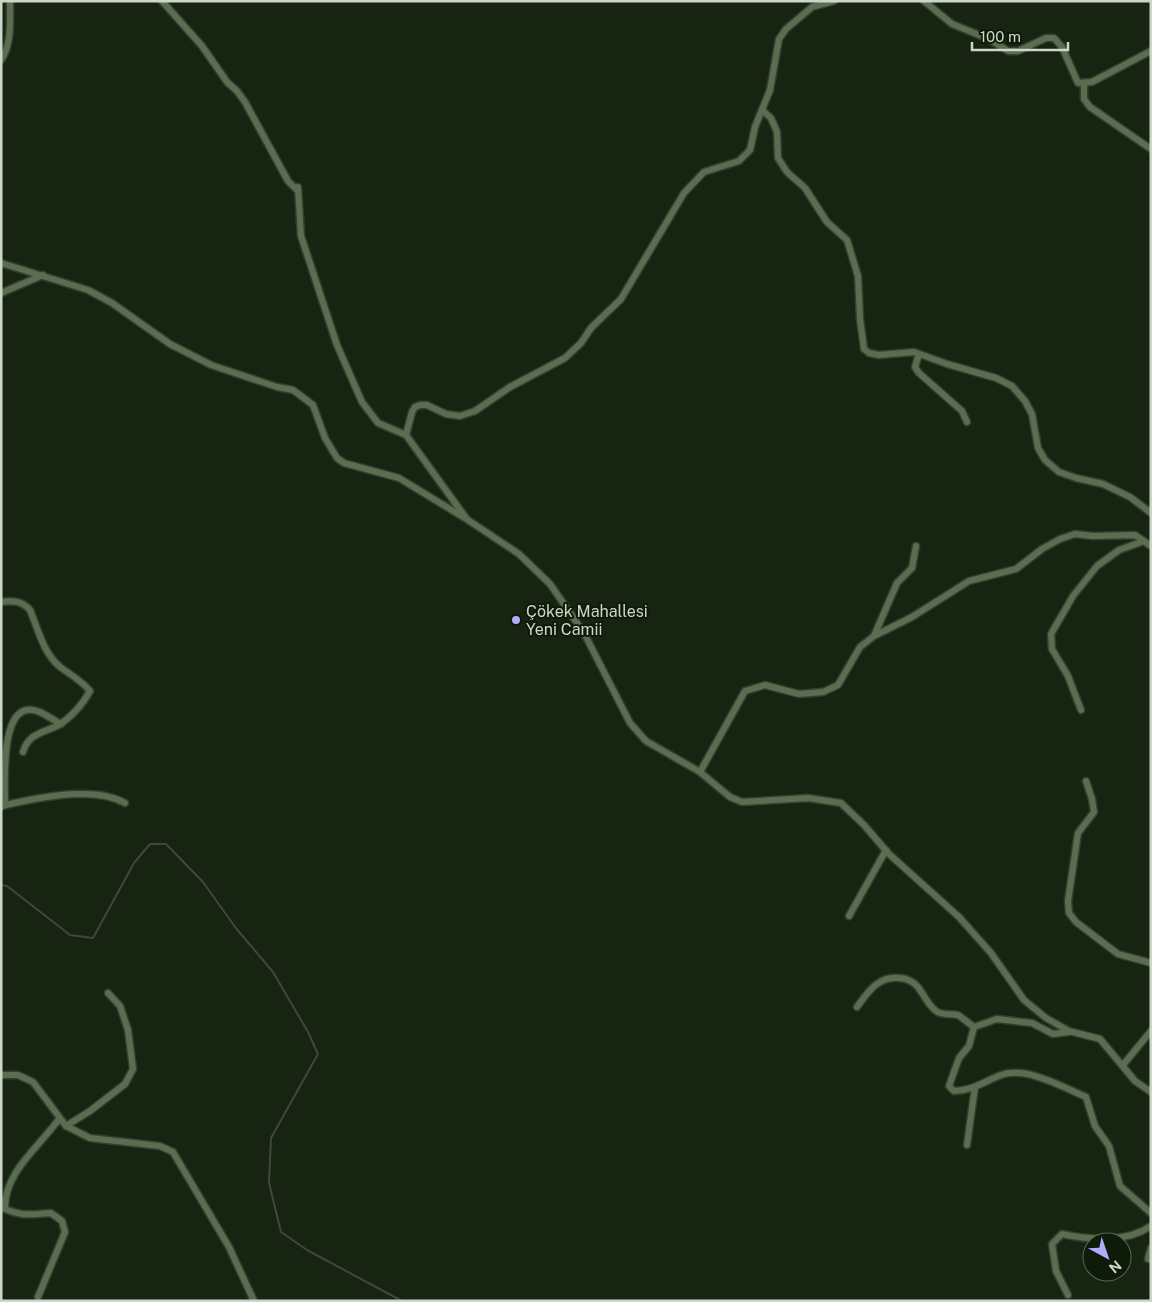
<svg xmlns="http://www.w3.org/2000/svg" width="1152" height="1302" viewBox="0 0 1152 1302" font-family="'Public Sans',sans-serif">
	<style>
		.lines { fill: none; stroke-linecap: round; stroke-linejoin: round }
		.stream { stroke: #3e483c; stroke-width: 2 }
		.minor-casing { stroke: #34402e; stroke-width: 9 }
		.minor { stroke: #5a6d51; stroke-width: 6 }
		.poi-dot { fill: #b1adfa; stroke: #0e1b08; stroke-width: 2 }
		.labels { text-anchor: middle; stroke-width: 4; stroke-linejoin: round; paint-order: stroke }
		.poi-label { font-size: 16px; fill: #cdd6c9; stroke: #0e1b08; text-anchor: start }
	</style>
	<rect width="100%" height="100%" fill="#172411"/>
	<g class="lines">
		<polyline class="stream" points="1,885 7,886 70,935 93,938 134,863 150,844 166,844 203,882 235,927 273,972 308,1032 318,1054 271,1138 269,1183 281,1232 307,1250 402,1301"/>
		<defs>
			<g id="minor">
				<polyline points="162,1 202,46 227,82 237,91 245,102 288,181 298,191"/>
				<polyline points="924,1 952,24 989,39 1008,51 1018,51 1046,38 1054,38 1062,47 1078,83 1092,82 1151,51"/>
				<path d="M1 60C12 45 10 20 10 1"/>
				<polyline points="1084,84 1084,99 1090,107 1151,149"/>
				<polyline points="762,110 771,118 777,132 778,158 787,172 805,188 827,222 847,240 858,276 860,319 864,349 869,353 879,355 914,352 947,364 996,378 1012,386 1025,401 1032,414 1038,448 1045,460 1059,472 1076,478 1103,484 1130,497 1151,513"/>
				<polyline points="298,187 301,236 337,345 362,402 378,423 406,435 466,518"/>
				<polyline points="1,263 88,290 112,303 170,344 211,365 277,387 293,390 313,405 325,438 337,458 344,463 399,478 468,520 519,554 550,584 584,633 630,723 646,741 700,772 730,797 742,802 808,798 841,803 864,825 889,854 959,917 991,953 1024,1000 1046,1018 1069,1031 1100,1039 1135,1081 1151,1092"/>
				<polyline points="1,293 43,275"/>
				<polyline points="919,354 915,367 919,373 962,411 967,422"/>
				<polyline points="406,435 412,412 415,407 420,405 427,405 446,414 460,416 475,411 510,387 565,358 581,343 591,328 621,299 684,193 704,172 739,161 750,150 755,127 770,90 779,39 786,29 812,7 834,1"/>
				<path d="M1 602C13 600 22 601 30 610 38 629 43 652 59 666 69 674 81 680 90 691 83 704 74 714 62 723 47 733 29 731 23 752"/>
				<polyline points="874,636 897,583 912,568 916,546"/>
				<polyline points="1081,710 1068,676 1052,649 1051,634 1073,596 1097,566 1119,550 1144,541"/>
				<polyline points="700,772 745,691 765,685 799,694 823,692 838,685 860,647 874,636 912,617 969,581 1016,569 1042,549 1060,539 1075,534 1093,536 1135,535 1151,546"/>
				<polyline points="1086,781 1092,799 1094,812 1078,833 1068,901 1069,913 1076,922 1118,954 1151,963"/>
				<path d="M5 805C39 798 94 785 125 803"/>
				<path d="M1 807 5 805C5 782 0 704 33 710 42 711 53 720 61 724"/>
				<polyline points="849,916 886,850"/>
				<path d="M857 1007C868 992 878 976 899 978 905 978 912 981 917 986 924 994 927 1004 936 1011 942 1016 951 1013 958 1015 960 1016 971 1025 974 1027"/>
				<path d="M1069 1032 1053 1034 1032 1023 997 1019 974 1027 969 1046 959 1058 949 1086 954 1091C972 1091 985 1081 1001 1075 1026 1066 1063 1087 1086 1097L1095 1126 1109 1146 1120 1186 1151 1213"/>
				<polyline points="1123,1065 1151,1031"/>
				<polyline points="1,1075 18,1075 33,1082 66,1126 90,1138 160,1146 173,1152 229,1247 254,1301"/>
				<polyline points="66,1126 90,1111 125,1084 133,1069 128,1030 120,1006 108,993"/>
				<polyline points="967,1145 975,1087"/>
				<polyline points="1151,1248 1148,1259 1151,1259"/>
				<path d="M1068 1295 1056 1271 1052 1244 1062 1234C1089 1240 1127 1243 1151 1226"/>
				<path d="M38 1297 65 1232 62 1221 51 1213C32 1214 24 1217 5 1209 4 1172 40 1146 59 1119"/>
			</g>
		</defs>
		<use href="#minor" class="minor-casing"/>
		<use href="#minor" class="minor"/>
	</g>
	<circle class="poi-dot" cx="516" cy="620" r="5"/>
	<g class="labels">
		<g class="poi-label">
			<text x="526" y="617">Çökek Mahallesi<tspan x="526" dy="18">Yeni Camii</tspan></text>
		</g>
	</g>
	<rect width="1152" height="1302" fill="none" stroke="#cdd6c9" stroke-width="5"/>
	<g transform="translate(1107 1257) rotate(140)"><circle r="24" fill="#0e1b08" stroke="#5a6655"/>
	<path d="M0-4L9 19L0 12L-9 19Z" fill="#b1adfa"/>
	<text y="-8" font-size="14" font-weight="bold" text-anchor="middle" fill="#cdd6c9">N</text>
	</g>
	<path d="M972 42v8h96v-8" fill="none" stroke="#cdd6c9" stroke-width="2.5"/>
	<text x="980" y="42" font-size="15" fill="#cdd6c9" stroke="#0e1b08" stroke-width="4" paint-order="stroke">100 m</text>
</svg>
